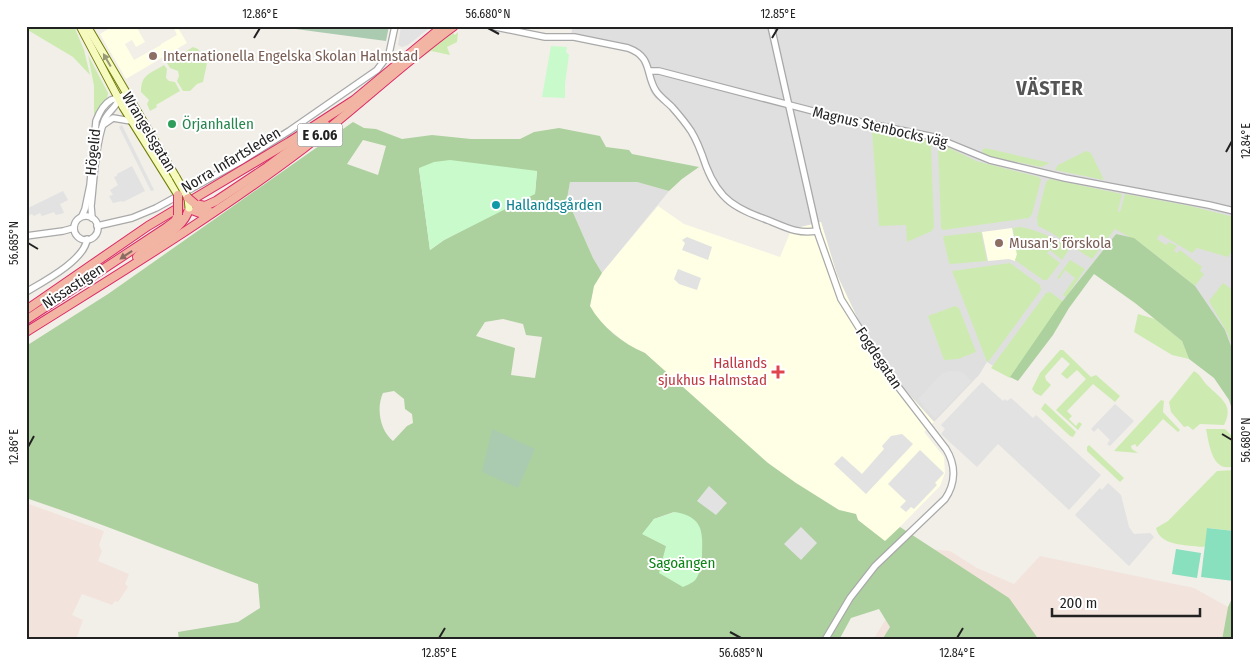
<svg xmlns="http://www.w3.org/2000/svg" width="1260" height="666" viewBox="0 0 1260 666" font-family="'Fira Sans Condensed',sans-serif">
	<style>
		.residential { fill: #e0dfdf }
		.education { fill: #ffffe5 }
		.military { fill: #f3e3dd }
		.grass { fill: #cdebb0 }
		.forest { fill: #add19e; fill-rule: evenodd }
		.cemetery { fill: #aacbaf }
		.park { fill: #c8facc }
		.pitch { fill: #88e0be }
		.parking { fill: #e2e2e2 }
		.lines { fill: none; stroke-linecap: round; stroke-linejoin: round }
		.tertiary-casing { stroke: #a9a9a9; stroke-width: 8 }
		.secondary-casing { stroke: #707d05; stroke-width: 9 }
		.trunk-casing { stroke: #dc2a67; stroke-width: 10 }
		.tertiary { stroke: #fff; stroke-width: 5.5 }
		.secondary { stroke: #f7fabf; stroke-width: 7 }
		.trunk { stroke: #f2b4a3; stroke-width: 8 }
		.secondary-bridge-casing { stroke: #707d05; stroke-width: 9; stroke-linecap: butt }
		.trunk-bridge-casing { stroke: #dc2a67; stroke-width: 10; stroke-linecap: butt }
		.secondary-bridge { stroke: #f7fabf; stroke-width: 7 }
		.trunk-bridge { stroke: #f2b4a3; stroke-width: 8 }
		.oneway { fill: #979978 }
		.oneway2 { fill: #8a6b62 }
		.ticks { fill: none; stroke: #222; stroke-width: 2 }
		.education-dot { fill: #8d6e63; stroke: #fff; stroke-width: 2 }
		.leisure-dot { fill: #2e9e5b; stroke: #fff; stroke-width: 2 }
		.culture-dot { fill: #0f9aa8; stroke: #fff; stroke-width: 2 }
		.health-dot { fill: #e0444e; stroke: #fff; stroke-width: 2 }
		.labels { text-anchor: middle; stroke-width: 4; stroke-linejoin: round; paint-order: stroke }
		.shield { fill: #fff; stroke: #646464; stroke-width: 1 }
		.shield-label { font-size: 14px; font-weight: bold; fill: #222 }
		.education-label { font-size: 15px; fill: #785e54; stroke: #fff; text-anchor: start }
		.leisure-label { font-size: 15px; fill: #27864d; stroke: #fff; text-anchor: start }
		.street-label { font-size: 15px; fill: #222; stroke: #fff }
		.culture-label { font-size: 15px; fill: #0d838f; stroke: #fff; text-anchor: start }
		.health-label { font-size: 15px; fill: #be3a42; stroke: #fff; text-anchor: end }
		.park-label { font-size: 15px; fill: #0c8416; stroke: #fff }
		.district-label { font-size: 20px; font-weight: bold; letter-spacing: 1px; fill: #555; stroke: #fff }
		.neatline { fill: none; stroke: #222; stroke-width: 2 }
		.ticks-label { font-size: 12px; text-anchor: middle; fill: #222 }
	</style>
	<rect width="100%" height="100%" fill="#f2efe9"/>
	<g class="residential">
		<polygon points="573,26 1234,26 1234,354 1225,330 1116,234 1061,303 1012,375 1010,377 987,362 979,375 934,422 905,390 864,332 837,275 821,222 797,228 739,205 723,191 685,126 661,101 656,99 651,92 643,62 640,57 633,52 570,38"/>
		<polygon points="570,182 637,182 669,191 602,273 593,258 567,199"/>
	</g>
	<g class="education">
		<polygon points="113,26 136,26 145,42 136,47 132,40 125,44 134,60 161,45 161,44 177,35 173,26 177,26 187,43 126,79 100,34"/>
		<polygon points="658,206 684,224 780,257 793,226 797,228 821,222 837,275 864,332 905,390 934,422 924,432 944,457 945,473 940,486 885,542 858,520 856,514 839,510 796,483 768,463 645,353 628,345 597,319 590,306 594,286 602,273"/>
		<polygon points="1012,228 1017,254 1015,261 1009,259 988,261 982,232"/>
	</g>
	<g class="military">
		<polygon points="26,503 104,531 99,545 102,551 98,561 129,574 125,584 128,587 118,602 115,601 112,605 82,594 72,615 83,620 76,640 26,640"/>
		<polygon points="909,547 950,551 977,568 1014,584 1040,556 1194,588 1228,607 1222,640 873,640 892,609"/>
	</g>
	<g class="grass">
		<polygon points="26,26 74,26 84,50 90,75 73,57 26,29"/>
		<polygon points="453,33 455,35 458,32 457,42 447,47 450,55 431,51 409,66 412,61"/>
		<polygon points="193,47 198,49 207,63 203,82 197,84 190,91 183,91 177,81 179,76 178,71 170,68 167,63"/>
		<polygon points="88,55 108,93 107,100 94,121 94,86"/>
		<path d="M164 65 167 69 166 78 169 81 175 82 180 91 156 105 157 107 150 111 147 104 149 100 141 92C141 74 150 74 164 65Z"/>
		<polygon points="874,130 930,141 931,143 934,227 932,231 907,242 906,225 879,226 872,131"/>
		<polygon points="943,145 976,161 1039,177 1041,180 1032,214 1029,218 943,230 941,228 938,149"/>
		<polygon points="985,148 1050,163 1041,167 984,155 982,150"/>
		<polygon points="1086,151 1091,153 1104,180 1055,170 1058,165"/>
		<polygon points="1050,179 1122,194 1118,211 1120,212 1125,194 1190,206 1234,217 1234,248 1228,257 1197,248 1192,253 1160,234 1157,239 1166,245 1169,242 1177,246 1174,251 1177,253 1180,250 1202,267 1200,271 1204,274 1195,286 1139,242 1115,229 1092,259 1050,232 1038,226 1037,218 1046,182"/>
		<path d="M1020 227C1038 230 1051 237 1067 246L1068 251 1062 260 1050 250 1047 253 1060 263 1047 280H1043L1015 260 1017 255 1013 228Z"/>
		<polygon points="981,232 987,261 951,264 949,263 943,237 945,236"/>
		<polygon points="1070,260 1085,269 1066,297 1063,295 1075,278 1065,270 1059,279 1057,278"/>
		<polygon points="1010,263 1040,285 1041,290 989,361 987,362 952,271"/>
		<polygon points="1223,283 1234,291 1234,350 1227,332 1209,301"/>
		<polygon points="1050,292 1068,305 1010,378 991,368 1046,293"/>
		<polygon points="955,306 959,308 976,352 958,359 944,360 928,316"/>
		<polygon points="1138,314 1155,319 1182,341 1189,359 1172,355 1134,332"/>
		<polygon points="1060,350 1063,350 1091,377 1096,375 1120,396 1115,402 1093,384 1067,411 1072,416 1069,419 1076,426 1079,422 1082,424 1078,430 1056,410 1086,379 1077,370 1067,379 1061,374 1070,364 1062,357 1045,376 1046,380 1051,385 1041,396 1035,393 1032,389 1040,373"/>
		<path d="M1194 371C1202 376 1201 379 1207 385 1220 398 1235 405 1224 425L1200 424 1193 430 1188 426 1184 427 1171 412 1169 402Z"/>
		<polygon points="1161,400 1164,401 1163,412 1180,430 1178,432 1163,419 1137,447 1135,444 1131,446 1132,449 1138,453 1114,451"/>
		<polygon points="1045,403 1076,432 1073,437 1070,436 1041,409"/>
		<path d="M1206 429H1225L1234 438V466C1212 474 1209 443 1206 429Z"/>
		<polygon points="1089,445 1124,478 1120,482 1087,451 1087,447"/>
		<path d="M1234 470V531L1208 528 1206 546 1202 547C1186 545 1160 546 1156 528L1168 521 1217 471Z"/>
	</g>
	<g class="forest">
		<path d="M353 122 364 128 376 129 402 139 432 135 471 139H520L534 132 559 128 600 136 606 147 629 150 632 154 699 167 682 179 669 191 637 182H570L567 199 593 258 602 273 594 286 590 306C602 327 622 343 645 353L768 463 796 483 839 510 856 514 858 520 885 541 900 527 1009 598 1039 640H882L890 627 879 609 851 618 839 640H179L178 632 238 622 260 608 258 584C181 556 104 524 26 498V346L108 294ZM363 140 386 146 378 175 347 164ZM419 169 537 171 535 193 444 240 430 250ZM503 319 523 324 526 335 542 337 535 378 511 375 515 348 476 336 485 322ZM394 391 404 399 405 409 412 414 413 423 407 426 393 441C380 431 376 408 383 393ZM674 512 666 546 643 534 654 519Z"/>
		<polygon points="1116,234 1134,238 1195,286 1225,330 1234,354 1234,416 1229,400 1214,378 1189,359 1182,341 1135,303 1094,274 1069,308 1053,335 1018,381 1010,377 1061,303"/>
		<polygon points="1234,594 1234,640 1222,640 1228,607"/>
	</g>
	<g class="cemetery">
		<polygon points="273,26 389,26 386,41"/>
		<polygon points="492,429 535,449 518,488 482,472"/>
	</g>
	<g class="park">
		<polygon points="551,46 567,47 566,52 569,55 565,84 565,98 542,97"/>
		<polygon points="450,160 537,171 535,194 444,240 430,250 419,168 434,162"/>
		<path d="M675 512C703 517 703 531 702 556 701 564 701 571 696 579 693 583 687 585 683 587L659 573 666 546 642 534 654 519Z"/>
	</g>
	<g class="pitch">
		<polygon points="1207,528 1234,531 1234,581 1201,577"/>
		<polygon points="1176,549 1201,553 1197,578 1172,574"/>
	</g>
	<g class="parking">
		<polygon points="401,26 432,26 408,45 402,47 398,45"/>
		<polygon points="122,125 154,190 151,191 119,127"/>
		<polygon points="132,166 145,191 123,202 122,201 113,203 109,196 113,195 110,190 118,185 114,177 117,176 117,174"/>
		<polygon points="63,191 68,200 60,204 64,213 56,215 54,212 42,216 40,213 34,216 32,214 28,216 26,209"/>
		<polygon points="687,237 712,247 708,260 682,250 685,243 682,240"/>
		<polygon points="678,269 701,278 697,290 679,284 674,279"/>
		<polygon points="951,371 962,372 972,381 935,419 918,399 942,373"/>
		<polygon points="982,382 1003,401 1005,399 1007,401 1011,398 1033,418 1036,415 1101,475 1069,510 998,444 977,467 941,434 945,429 941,425"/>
		<polygon points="1115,404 1134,421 1110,446 1107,444 1110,440 1098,428 1094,432 1091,429"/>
		<polygon points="902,434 913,444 866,494 834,464 842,456 862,474 884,449 882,446 891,436"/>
		<polygon points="920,450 944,473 935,483 937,485 914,509 911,507 906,512 900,507 906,501 888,484"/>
		<polygon points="1108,483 1121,495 1129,527 1134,534 1150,533 1154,537 1129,566 1075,515 1100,488 1102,490"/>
		<polygon points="709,486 727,503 716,515 697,501"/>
		<polygon points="801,527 817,543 801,560 784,544"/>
	</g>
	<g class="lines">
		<defs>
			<g id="tertiary">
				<path d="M491 26 545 37H574L628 48C653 57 645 74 656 91 660 97 667 102 672 107 679 115 685 122 691 131 698 142 702 154 706 166 720 202 736 208 770 221 787 228 798 234 817 231"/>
				<path d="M771 26 817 231 841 299 886 371 946 449C956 465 956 483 945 499L875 566 850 598 825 640"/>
				<polyline points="650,71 659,71 836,117 934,137 990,160 1065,178 1209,205 1234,211"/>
				<polyline points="103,125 113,118 131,121"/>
				<path d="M82 216 85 209 90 185 96 121C99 113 104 104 111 100 117 98 120 98 126 94"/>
				<circle cx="86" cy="228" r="12"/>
				<path d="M92 218 91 206C94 180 95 147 104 121 107 112 116 108 119 99"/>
				<polyline points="97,226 132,218 156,208 243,160 289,131 377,70 389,54 395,26"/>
				<polyline points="26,236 63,231 74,228"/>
				<path d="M26 292C43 282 85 260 87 239"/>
			</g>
			<g id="secondary">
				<polyline points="80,26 123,107 178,195"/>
				<polyline points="87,26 176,177"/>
			</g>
			<g id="trunk">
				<polyline points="195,204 205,206 216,201 267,167 325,124"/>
				<path d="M137 257C153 239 182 233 189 209L200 213 210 212"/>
				<polyline points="26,310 148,226 289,142 354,100 443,26"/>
				<polyline points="26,320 167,227 175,221 178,215"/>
				<path d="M26 332C120 273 216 215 304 148 355 109 402 64 454 26"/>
			</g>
		</defs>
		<use href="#tertiary" class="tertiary-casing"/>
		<use href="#secondary" class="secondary-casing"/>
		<use href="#trunk" class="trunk-casing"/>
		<use href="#tertiary" class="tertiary"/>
		<use href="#secondary" class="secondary"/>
		<use href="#trunk" class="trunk"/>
		<defs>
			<polyline id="secondary-bridge" points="176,177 188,198 189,208"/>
			<g id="trunk-bridge">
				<polyline points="178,195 178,215"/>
				<polyline points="188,198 195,204"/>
			</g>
		</defs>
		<use href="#secondary-bridge" class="secondary-bridge-casing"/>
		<use href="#trunk-bridge" class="trunk-bridge-casing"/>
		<use href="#secondary-bridge" class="secondary-bridge"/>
		<use href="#trunk-bridge" class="trunk-bridge"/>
	</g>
	<defs><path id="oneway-solid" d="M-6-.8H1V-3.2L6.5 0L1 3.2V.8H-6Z" transform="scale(1.25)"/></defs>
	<use class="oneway" href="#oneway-solid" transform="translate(107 60) rotate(-120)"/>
	<use class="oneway2" href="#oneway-solid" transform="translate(126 255) rotate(146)"/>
	<path class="ticks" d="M488 28 499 34M254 38 260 28M772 38 778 28M1226 152 1232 141M28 243 38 249M1222 434 1232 440M28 447 34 436M730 632 741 638M439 638 445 628M957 638 963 628"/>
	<g class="education-dot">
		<circle cx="153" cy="56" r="5"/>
		<circle cx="999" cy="243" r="5"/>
	</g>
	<circle class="leisure-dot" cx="172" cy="124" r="5"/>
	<circle class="culture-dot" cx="496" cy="205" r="5"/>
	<path class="health-dot" d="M775.5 364.5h5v5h5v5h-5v5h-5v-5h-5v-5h5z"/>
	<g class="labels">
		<rect class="shield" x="297.5" y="123.5" width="45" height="23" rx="4"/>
		<g class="shield-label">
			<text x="320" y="140">E 6.06</text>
		</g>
		<g class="education-label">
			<text x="163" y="61">Internationella Engelska Skolan Halmstad</text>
			<text x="1009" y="248">Musan's förskola</text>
		</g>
		<g class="leisure-label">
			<text x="182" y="129">Örjanhallen</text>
		</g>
		<g class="street-label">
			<text transform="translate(880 127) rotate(13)" y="5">Magnus Stenbocks väg</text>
			<text transform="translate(149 132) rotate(59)" y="5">Wrangelsgatan</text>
			<text transform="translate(93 152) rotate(-84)" y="5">Högelid</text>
			<text transform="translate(231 160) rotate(-31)" y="5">Norra Infartsleden</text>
			<text transform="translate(73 286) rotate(-33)" y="5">Nissastigen</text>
			<text transform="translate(879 358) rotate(56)" y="5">Fogdegatan</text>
		</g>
		<g class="culture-label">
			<text x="506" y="210">Hallandsgården</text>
		</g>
		<g class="health-label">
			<text x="767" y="368">Hallands<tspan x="767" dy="17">sjukhus Halmstad</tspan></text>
		</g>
		<g class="park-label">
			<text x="682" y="568">Sagoängen</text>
		</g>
		<g class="district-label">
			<text x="1050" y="95">VÄSTER</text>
		</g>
	</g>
	<rect width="1260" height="666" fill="none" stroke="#ffffff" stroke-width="55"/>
	<path d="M1052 608v8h148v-8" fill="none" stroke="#222222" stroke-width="2.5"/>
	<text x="1060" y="608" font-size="15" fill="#222222" stroke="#ffffff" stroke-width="4" paint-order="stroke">200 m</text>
	<rect x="28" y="28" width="1204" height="610" class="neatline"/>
	<g class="ticks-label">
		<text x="260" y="18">12.86°E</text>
		<text x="488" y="18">56.680°N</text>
		<text x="778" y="18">12.85°E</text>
		<text transform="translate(1246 141) rotate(-90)" y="4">12.84°E</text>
		<text transform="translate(14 243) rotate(-90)" y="4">56.685°N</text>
		<text transform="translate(1246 440) rotate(-90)" y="4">56.680°N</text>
		<text transform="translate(14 447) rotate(-90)" y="4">12.86°E</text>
		<text x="439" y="657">12.85°E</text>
		<text x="741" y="657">56.685°N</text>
		<text x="957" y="657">12.84°E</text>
	</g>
</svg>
